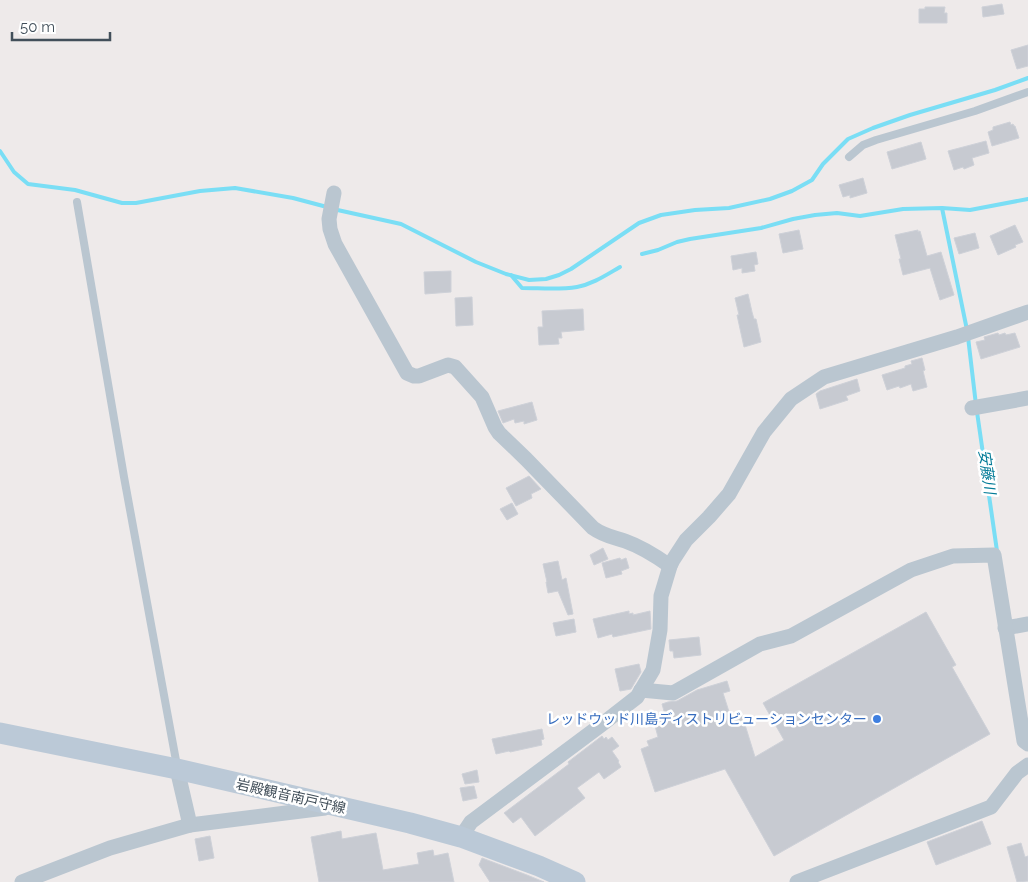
<svg xmlns="http://www.w3.org/2000/svg" width="1028" height="882" viewBox="0 0 1028 882" font-family="Raleway,'Noto Sans JP',sans-serif">
	<style>
		.lines { fill: none; stroke-linecap: round; stroke-linejoin: round }
		.stream { stroke: #7adef5; stroke-width: 4 }
		.building { fill: #c7cad1; stroke: #ced1d8 }
		.lane { stroke: #bac6d0; stroke-width: 8 }
		.street { stroke: #bac6d0; stroke-width: 15 }
		.secondary { stroke: #bbc9d7; stroke-width: 21 }
		.shop-dot { fill: #3f7fe0; stroke: #fff; stroke-width: 2 }
		.labels { text-anchor: middle; stroke-width: 5; stroke-linejoin: round; paint-order: stroke }
		.shop-label { font-size: 14px; fill: #366cbe; stroke: #fff; text-anchor: end }
		.street-label { font-size: 14px; fill: #424f5a; stroke: #fff }
		.water-label { font-size: 15px; font-style: italic; fill: #037b97; stroke: #fff }
	</style>
	<rect width="100%" height="100%" fill="#eeeaea"/>
	<g class="lines">
		<g class="stream">
			<polyline points="0,151 14,172 28,184 75,190 122,203 136,203 200,191 235,188 293,198 327,207"/>
			<polyline points="942,208 967,330"/>
			<polyline points="333,209 401,224 476,262 506,274 529,280 546,279 559,275 571,269 639,223 661,215 695,210 729,208 770,199 792,191 812,180 823,164 848,139 873,128 910,115 995,90 1028,78"/>
			<polyline points="642,254 658,250 677,242 690,239 761,228 793,219 815,215 837,213 860,216 903,209 942,208 970,210 1028,199"/>
			<path d="M511 275 522 288C540 288 559 290 577 287 593 284 606 275 620 267"/>
			<polyline points="968,337 976,405"/>
			<polyline points="977,412 997,551"/>
		</g>
	</g>
	<g class="building">
		<polygon points="1002,4 1004,14 983,17 982,7"/>
		<polygon points="925,7 945,7 944,13 947,13 947,23 919,23 919,9 925,9"/>
		<polygon points="1028,45 1028,66 1017,69 1011,50"/>
		<polygon points="1010,122 1011,125 1013,124 1014,126 1015,126 1019,138 992,146 988,132 993,130 993,127"/>
		<polygon points="986,141 989,153 972,158 974,165 964,169 963,167 954,170 948,151"/>
		<polygon points="921,142 926,159 892,169 887,152"/>
		<polygon points="863,178 867,193 850,198 850,195 843,197 839,185"/>
		<polygon points="1015,225 1023,242 1015,245 1016,247 998,255 990,236"/>
		<polygon points="799,230 803,249 783,253 779,234"/>
		<polygon points="918,230 918,232 920,231 927,256 941,252 954,295 940,300 930,268 903,275 899,259 901,259 895,235"/>
		<polygon points="975,233 979,248 959,254 954,238"/>
		<polygon points="756,252 758,264 754,265 755,271 742,273 742,268 733,270 731,256"/>
		<polygon points="451,271 451,292 425,294 424,272"/>
		<polygon points="748,294 752,312 754,319 756,319 761,342 744,347 737,315 739,315 735,298"/>
		<polygon points="472,297 473,325 456,326 455,298"/>
		<polygon points="583,309 584,330 561,332 562,338 558,338 559,344 539,345 538,327 543,327 542,311"/>
		<polygon points="998,333 999,335 1005,333 1006,335 1015,333 1020,347 981,359 976,342 985,340 984,337"/>
		<polygon points="922,358 925,370 923,371 927,387 913,391 911,384 900,388 899,386 887,390 882,375 905,368 905,366 912,364 911,361"/>
		<polygon points="857,379 860,391 846,396 848,400 820,409 816,394 820,391"/>
		<polygon points="532,402 537,420 524,424 524,421 515,423 514,419 503,423 498,411"/>
		<polygon points="529,476 541,489 531,494 532,498 516,506 506,488"/>
		<polygon points="512,503 518,514 507,520 500,509"/>
		<polygon points="603,548 608,559 594,565 590,555"/>
		<polygon points="620,558 621,560 626,558 629,568 621,571 622,574 606,578 602,563"/>
		<polygon points="558,561 562,580 566,578 573,614 568,615 558,591 548,593 546,582 547,582 543,564"/>
		<polygon points="629,611 629,614 633,613 633,615 650,611 651,629 613,637 612,634 598,638 593,619"/>
		<polygon points="926,612 956,665 952,667 990,734 774,856 725,769 655,792 641,749 649,746 647,741 658,737 654,722 666,718 662,704 668,702 677,701 697,690 727,681 730,691 723,693 731,718 742,715 755,757 784,740 763,703"/>
		<polygon points="574,619 576,632 556,636 553,623"/>
		<polygon points="699,637 701,655 674,658 673,651 670,651 669,640"/>
		<polygon points="639,664 641,672 631,689 620,691 615,669"/>
		<polygon points="542,729 544,739 541,740 542,745 510,752 509,751 496,754 492,739"/>
		<polygon points="602,736 604,739 606,737 608,740 612,737 619,746 612,751 619,761 618,762 621,767 604,779 599,772 577,788 585,798 535,836 521,817 513,823 504,813 569,764 568,762"/>
		<polygon points="477,770 479,782 465,784 462,774"/>
		<polygon points="474,786 477,798 463,801 460,788"/>
		<polygon points="982,821 991,844 936,865 927,842"/>
		<polygon points="341,831 342,839 376,833 383,870 419,864 417,853 433,850 434,856 448,853 454,882 319,882 311,837"/>
		<polygon points="210,836 214,858 199,861 195,839"/>
		<polygon points="1021,843 1025,857 1028,856 1028,881 1017,882 1007,847"/>
		<polygon points="482,858 527,875 544,882 490,882 479,865"/>
	</g>
	<g class="lines">
		<g class="lane">
			<polyline points="849,157 863,145 876,140 975,111 1028,92"/>
			<polyline points="77,202 124,477 177,766"/>
		</g>
		<g class="street">
			<path d="M334 193 329 219 330 229 335 244 407 373 414 376H419L448 365 455 367 482 397 495 427 499 433 526 459 593 528C604 536 613 537 625 541 642 547 656 556 670 566"/>
			<polyline points="972,408 1028,398"/>
			<polyline points="1005,628 1028,624"/>
			<polyline points="641,690 673,693 760,644 791,636 911,570 953,556 994,555 1024,741 1028,744"/>
			<polyline points="190,825 325,808"/>
			<polyline points="461,837 471,822 601,725 637,697 653,670 660,630 661,596 670,566 673,560 686,540 709,517 729,494 764,432 791,399 824,377 957,337 1028,312"/>
			<polyline points="22,882 110,848 190,825 177,769"/>
			<polyline points="797,882 991,807 1017,773 1028,765"/>
		</g>
		<polyline class="secondary" points="0,733 177,769 410,823 461,837 539,866 575,882"/>
	</g>
	<circle class="shop-dot" cx="877" cy="719" r="5"/>
	<g class="labels">
		<g class="shop-label">
			<text x="867" y="724">レッドウッド川島ディストリビューションセンター</text>
		</g>
		<g class="street-label">
			<text transform="translate(291 796) rotate(13)" y="5">岩殿観音南戸守線</text>
		</g>
		<g class="water-label">
			<text transform="translate(987 472) rotate(82)" y="5">安藤川</text>
		</g>
	</g>
	<path d="M12 32v8h98v-8" fill="none" stroke="#424f5a" stroke-width="2.5"/>
	<text x="20" y="32" font-size="15" fill="#424f5a" stroke="#ffffff" stroke-width="4" paint-order="stroke">50 m</text>
</svg>
